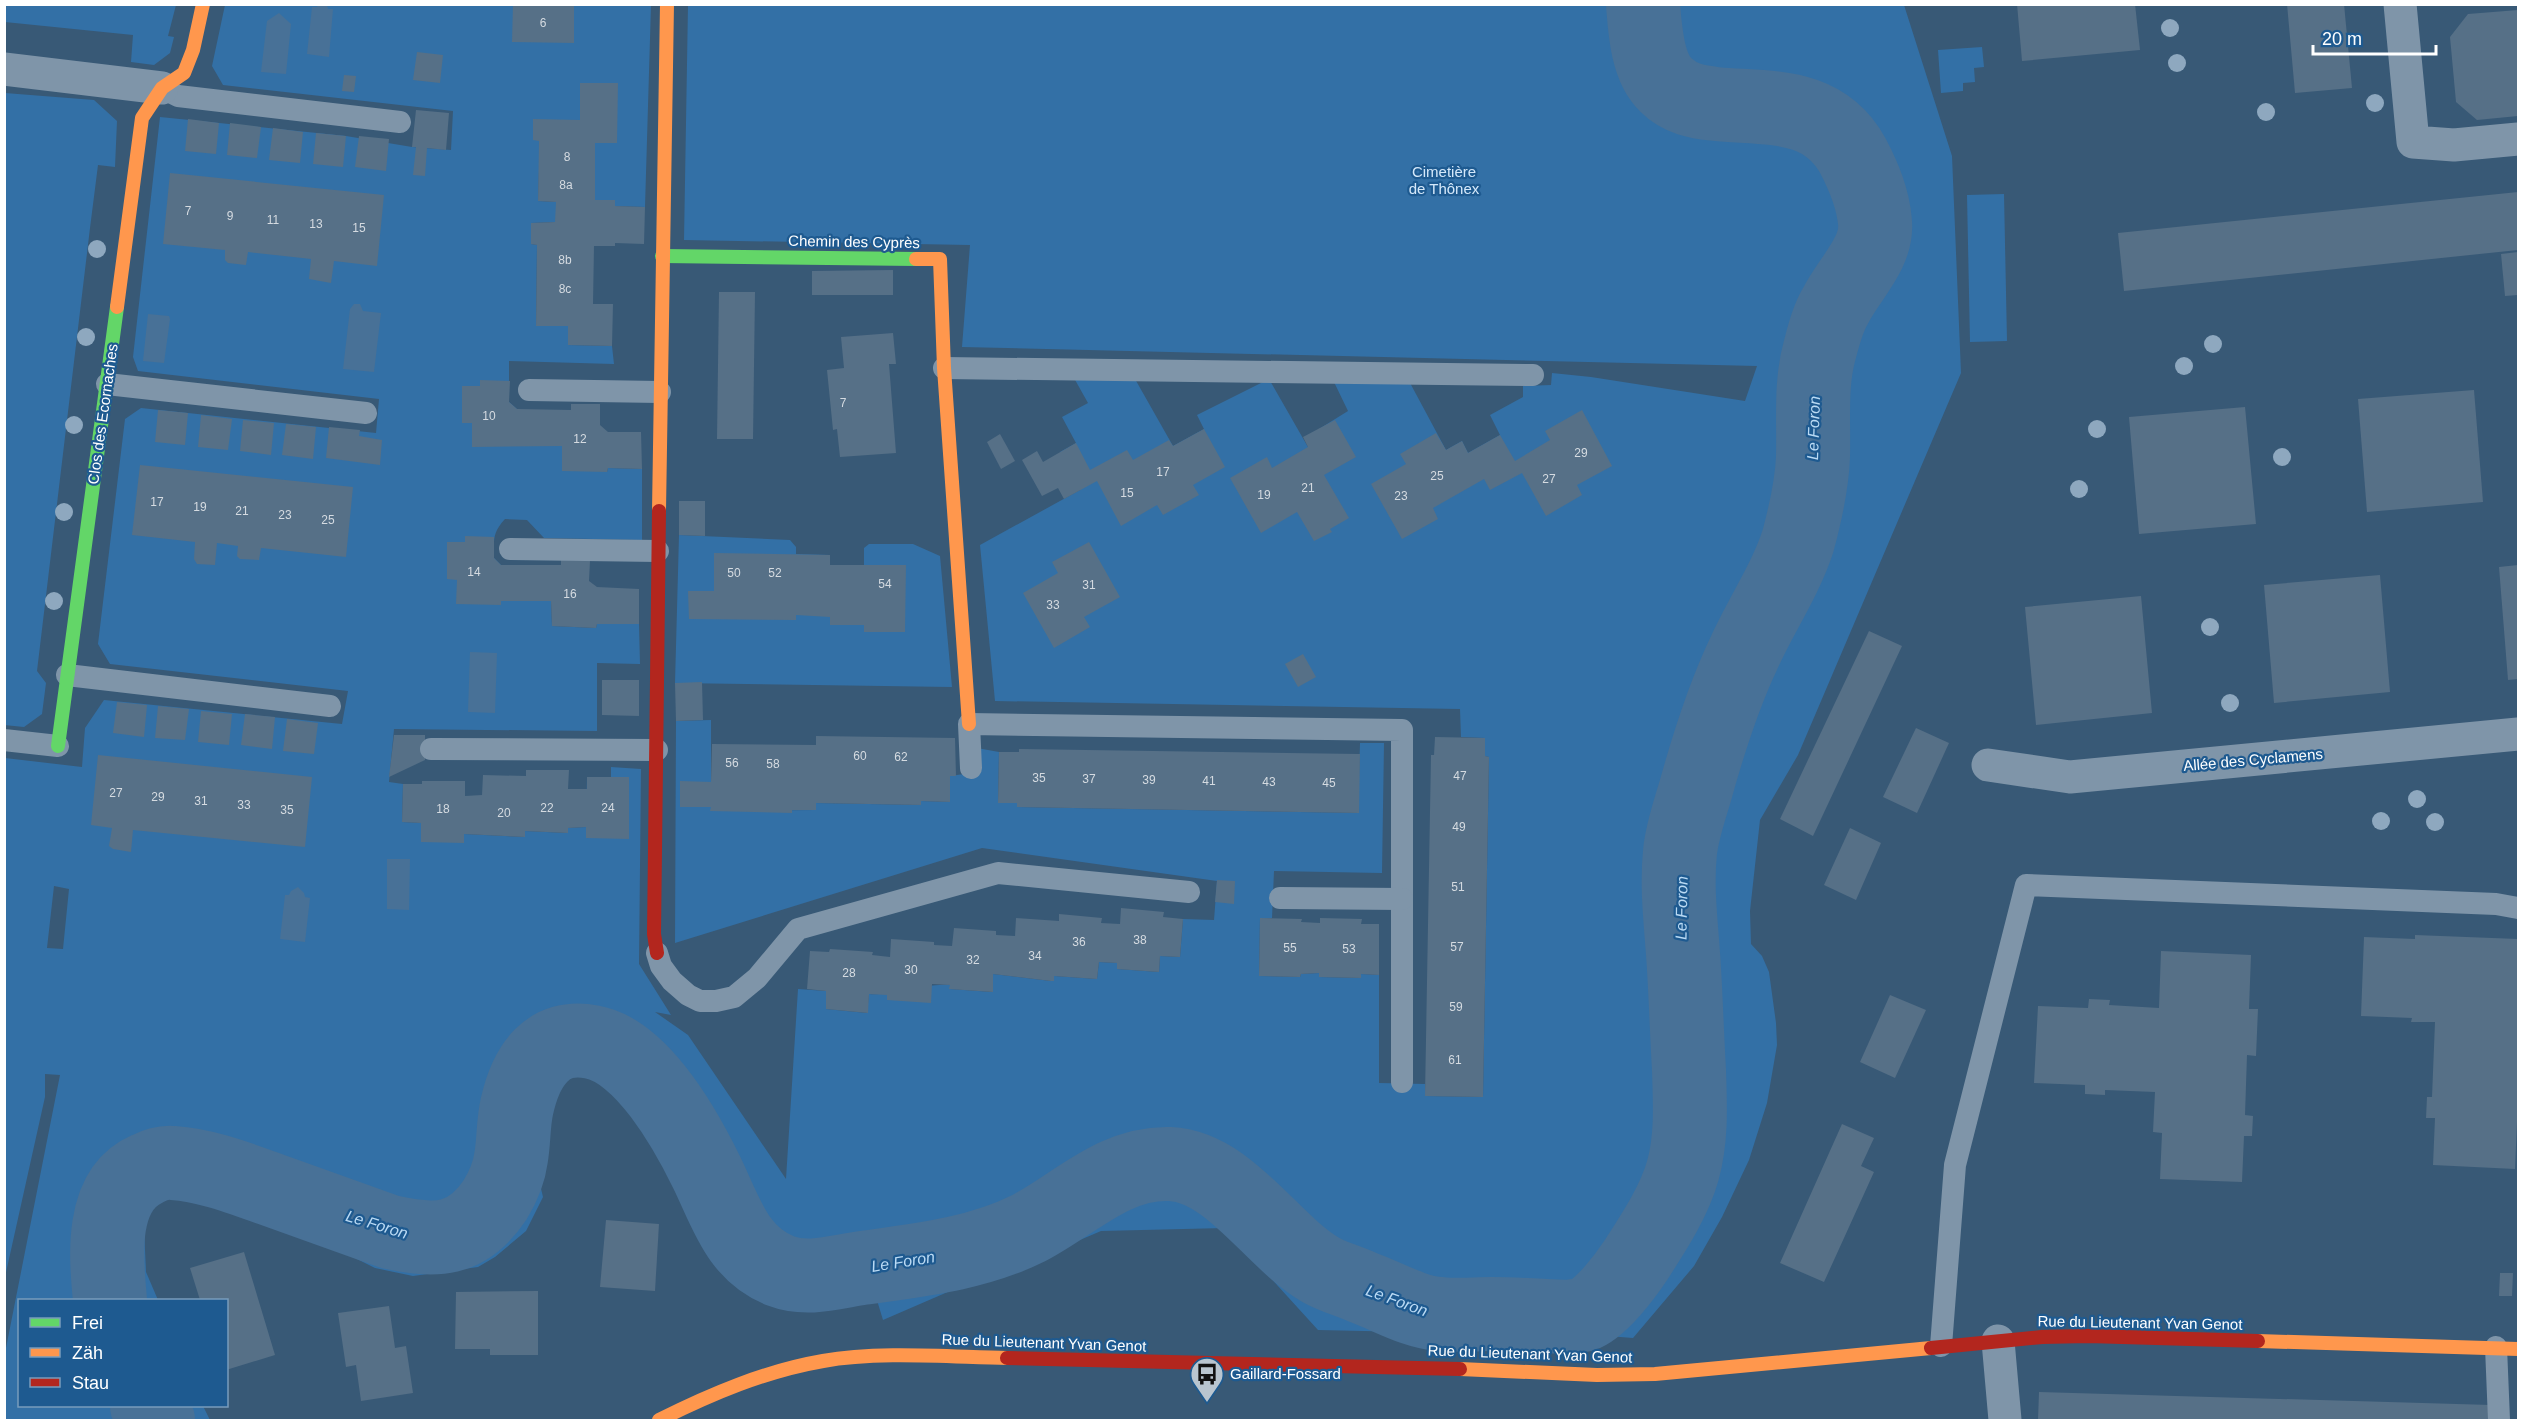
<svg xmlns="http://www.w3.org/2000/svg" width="2523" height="1425" viewBox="0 0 2523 1425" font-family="Helvetica,sans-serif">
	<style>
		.green { fill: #3370a6; fill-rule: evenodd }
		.water { fill: #487197 }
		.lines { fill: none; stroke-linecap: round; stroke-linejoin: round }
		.river { stroke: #487197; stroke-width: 74 }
		.building { fill: #567087 }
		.lane { stroke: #7f95a9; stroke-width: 22 }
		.street { stroke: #7f95a9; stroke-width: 33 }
		.fast { stroke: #63d668; stroke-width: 14 }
		.slow { stroke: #ff974d; stroke-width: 14 }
		.jam { stroke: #b3261e; stroke-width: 14 }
		.tree { fill: #8ea8bf }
		.labels { text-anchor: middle; stroke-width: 4.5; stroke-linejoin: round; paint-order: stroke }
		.number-label { font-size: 12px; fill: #d5dbe1 }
		.park-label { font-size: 15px; fill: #d4e8fa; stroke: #1e5a90 }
		.street-label { font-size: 15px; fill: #fff; stroke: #1e5a90 }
		.poi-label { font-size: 15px; fill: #fff; stroke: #1e5a90; text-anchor: start }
		.water-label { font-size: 16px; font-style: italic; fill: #badaf4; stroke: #1e5a90 }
	</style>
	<rect width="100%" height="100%" fill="#385976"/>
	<g class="green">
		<polygon points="4,5 176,5 168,36 174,37 170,53 154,65 131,62 133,35 5,22"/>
		<path d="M225 5H651L645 207 615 206V200H595L539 170 538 201 556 202V222L531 223V244L537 245 536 326H568V345L612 346 614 364 509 361V402L517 409V445L562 446 607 472 608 468 642 469V540L544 538 527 520 505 519C492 533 494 540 494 558L501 565 502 601H551L552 626 596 628 597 624H639L640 664 597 663V731L394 729 389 782 403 784 402 822 421 823 464 843V834L525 837V831L567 833 568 828 586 827 587 777H611V767L641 769 639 964 671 1015 655 1012 688 1035 786 1179 798 989 826 991V1009L867 1013 869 994C897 996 922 983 950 985V989L992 992 993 974 1051 981H1054V976L1097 979 1099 962 1117 963V969L1159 972 1160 956 1180 957 1183 919 1214 920 1217 881 982 848 675 943 676 721 711 720V811L816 810V803L921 805V801L950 802V776L978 772 977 748 999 752 998 802 1017 803V807L1358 813 1360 743H1384L1382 873 1274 871 1272 918 1260 919 1259 976 1300 977 1301 974 1319 973V977L1360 978 1361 974 1379 975V1083L1425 1084 1426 1096 1483 1097 1489 757 1485 756V738L1461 737 1460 709 995 701 980 545 1080 490 1060 452 1076 443 1062 417 1088 403 1074 378 1135 379 1173 446 1204 429 1197 415 1269 379 1324 475 1319 429 1348 411 1334 382 1409 381 1446 450 1462 441 1468 453 1500 435 1490 415 1523 397V386L1551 385 1552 373 1591 377 1745 401 1757 366 962 347 970 245 684 240 688 5H1904L1952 156 1961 373 1798 755 1760 820 1750 911 1751 944 1762 956 1769 972 1776 1023 1777 1045 1767 1103 1749 1160 1722 1217 1694 1266 1633 1338 1582 1334 1612 1309 1678 1211 1696 1170 1712 1063 1696 1023 1688 893 1695 829 1717 752 1738 699 1795 585 1812 531 1714 633 1724 666 1695 745 1672 855 1679 1127 1660 1190 1637 1234 1618 1259 1599 1278 1579 1295 1555 1306 1429 1298 1392 1290 1356 1277 1311 1241 1280 1209 1324 1277 1410 1332 1318 1330 1225 1228 1101 1231 1005 1272 950 1291 883 1320 876 1297 828 1306 807 1305 742 1274 683 1202 621 1083 564 1070 537 1172 543 1197 526 1231 495 1257 478 1267 413 1276 375 1268 273 1217 171 1187 143 1205 146 1272 158 1300H20V1406H203L210 1420H5V1353L60 1075 45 1074V1097L5 1277V758L82 767 85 728 104 700 342 724 348 691 110 664 98 644 125 419 141 408 376 433 379 399 138 371 133 357 160 117 346 136 412 147 451 150 453 111 223 85 212 66ZM54 886 69 889 63 949 47 948Z"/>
		<polygon points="1982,47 1984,67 1974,68 1975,82 1963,83 1963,91 1941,93 1938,50"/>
		<polygon points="5,93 94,100 117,121 115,167 98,165 90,228 37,671 46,683 42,714 24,727 4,725"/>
		<polygon points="2004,194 2007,341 1970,342 1967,195"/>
		<polygon points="679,535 790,540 796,547 796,554 830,555 830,602 864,602 864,548 869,544 913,544 940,556 952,687 675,683"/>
	</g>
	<g class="water">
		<polygon points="318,5 327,5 328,9 333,9 329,57 307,54 312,7 317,7"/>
		<polygon points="279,13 291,24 286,74 261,72 267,21"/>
		<polygon points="354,304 360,304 363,311 381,313 374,372 343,369 350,309"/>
		<polygon points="148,314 169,316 170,319 164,363 143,361"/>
		<polygon points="470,652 497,653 495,713 468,712"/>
		<polygon points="387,859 410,859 409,910 387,909"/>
		<polygon points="298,887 304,893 305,897 310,898 305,942 280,939 285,895 289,895 291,891"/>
	</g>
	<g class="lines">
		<g class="river">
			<path d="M110 1300C106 1258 99 1190 147 1169 155 1165 163 1162 173 1163 205 1165 239 1178 270 1189 310 1203 350 1218 390 1232 436 1242 467 1242 495 1200 503 1187 509 1173 511 1158 514 1141 513 1123 517 1106 526 1066 547 1033 592 1042 642 1051 686 1130 707 1173 726 1212 737 1254 781 1271 807 1281 835 1272 862 1268 919 1260 977 1254 1029 1228 1075 1204 1114 1162 1170 1164 1230 1167 1271 1241 1321 1270 1333 1277 1349 1281 1362 1287 1387 1296 1413 1312 1440 1314 1457 1316 1475 1314 1492 1314 1517 1314 1542 1316 1567 1317 1569 1317 1581 1315 1583 1315 1601 1309 1626 1275 1636 1260 1654 1232 1674 1202 1683 1170 1692 1137 1690 1104 1689 1070 1687 1036 1686 1002 1684 969 1682 930 1676 892 1680 852 1682 832 1689 812 1695 792 1708 745 1723 697 1744 653 1761 615 1785 581 1798 541 1805 515 1812 484 1813 457 1814 420 1810 384 1820 349 1824 334 1828 318 1836 305 1849 279 1878 253 1875 222 1873 198 1864 177 1853 156 1823 102 1770 109 1716 104 1697 102 1680 99 1666 85 1647 67 1645 30 1643 4"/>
			<polyline points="147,1406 158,1420"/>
		</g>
	</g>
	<g class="building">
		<polygon points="513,4 574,4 574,43 512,42"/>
		<polygon points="2017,4 2135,4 2140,50 2022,61"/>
		<polygon points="2287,4 2344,4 2352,88 2295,93"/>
		<polygon points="2518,10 2518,116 2477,120 2456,102 2450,37 2468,14"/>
		<polygon points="417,52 443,55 440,83 413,80"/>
		<polygon points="344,75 356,76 354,92 342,91"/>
		<polygon points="580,83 618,83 617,143 595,143 595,200 615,200 615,206 645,207 644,244 615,243 615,246 594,246 593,304 613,304 612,346 568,345 568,326 536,326 537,245 531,244 531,223 555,222 556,202 538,201 539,141 533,140 533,119 580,120"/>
		<polygon points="416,110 449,113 446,150 427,148 425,176 413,175 416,147 412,147"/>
		<polygon points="188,119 219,123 216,154 185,151"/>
		<polygon points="230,123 261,127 257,158 227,155"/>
		<polygon points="273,128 303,132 300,163 269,160"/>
		<polygon points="316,133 346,136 343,167 313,164"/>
		<polygon points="359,136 389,139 386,171 355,167"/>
		<polygon points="170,173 384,195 377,266 334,261 331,283 309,279 311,259 248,252 246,265 228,263 225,260 225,250 163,244"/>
		<polygon points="2518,192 2518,250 2124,291 2118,233"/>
		<polygon points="2518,252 2518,295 2505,296 2501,254"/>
		<polygon points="893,270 893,295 812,295 812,271"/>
		<polygon points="719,292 755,292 753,439 717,439"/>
		<polygon points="893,333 896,364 889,364 896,453 840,457 837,429 833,430 827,370 844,368 841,337"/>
		<polygon points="480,380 510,381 509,402 517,409 571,410 571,404 600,404 600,425 608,432 641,432 642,469 608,468 607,472 562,471 562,446 472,447 472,423 462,423 462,386 480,386"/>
		<polygon points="2474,390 2483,502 2367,512 2358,399"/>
		<polygon points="2245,407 2256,524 2139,534 2129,417"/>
		<polygon points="158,410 188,413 185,445 155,442"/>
		<polygon points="1582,410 1612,466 1577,485 1582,495 1546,516 1522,473 1490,490 1484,479 1433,508 1438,519 1402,539 1371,484 1406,464 1400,454 1436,433 1446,450 1462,441 1468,453 1500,435 1515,461 1550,440 1545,431"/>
		<polygon points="201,415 232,419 228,450 198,447"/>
		<polygon points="243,420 274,423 271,455 240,451"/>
		<polygon points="1335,420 1356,457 1324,475 1349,518 1330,529 1332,532 1314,541 1297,512 1261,533 1230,478 1267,457 1272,468 1308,447 1303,437"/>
		<polygon points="286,424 316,427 313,459 282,455"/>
		<polygon points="329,427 360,430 359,436 382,440 380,465 326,458"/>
		<polygon points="1204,429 1225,467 1193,485 1199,495 1163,515 1157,505 1121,526 1097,481 1064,499 1058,488 1042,496 1022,460 1037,451 1043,462 1076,443 1090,470 1127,450 1133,460 1169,440 1173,446"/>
		<polygon points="1000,434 1015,461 1001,469 987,442"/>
		<polygon points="140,465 353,487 346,557 261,548 259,560 240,559 237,556 238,546 217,543 215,565 197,564 194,559 195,542 132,535"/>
		<polygon points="679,501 705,501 705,536 679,535"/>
		<polygon points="465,536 494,537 494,558 501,565 561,565 561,560 590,561 589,581 597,587 639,589 639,624 597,624 596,628 552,626 551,601 501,601 501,605 456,604 457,580 447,579 447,542 465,542"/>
		<polygon points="1089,542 1120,597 1084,617 1090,627 1054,648 1023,593 1058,573 1052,562"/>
		<polygon points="714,553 830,555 830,565 906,565 905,632 864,632 864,625 830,625 830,617 796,615 796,620 689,619 688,591 714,591"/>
		<polygon points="2518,565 2518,679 2508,680 2499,567"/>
		<polygon points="2380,575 2390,692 2274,703 2264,585"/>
		<polygon points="2141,596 2152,713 2036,725 2025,607"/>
		<polygon points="1869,631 1902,646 1813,836 1780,819"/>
		<polygon points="1303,654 1316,677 1298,687 1285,664"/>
		<polygon points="602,680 639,680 639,716 602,715"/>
		<polygon points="702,682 703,720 676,721 675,683"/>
		<polygon points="117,702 147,705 144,737 113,733"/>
		<polygon points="158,706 189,709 185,740 155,738"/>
		<polygon points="201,711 232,714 229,745 198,742"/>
		<polygon points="245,714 275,717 272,749 241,745"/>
		<polygon points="287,719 318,723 314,754 283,751"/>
		<polygon points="1916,728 1949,743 1917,813 1883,797"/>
		<polygon points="394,735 425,735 425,760 389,777"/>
		<polygon points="816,736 955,738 956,776 950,776 950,802 921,801 921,805 816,803 816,810 792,810 792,813 710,811 711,807 680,807 680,781 711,782 712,744 816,745"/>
		<polygon points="1435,737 1485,738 1485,756 1489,757 1483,1097 1425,1096 1431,755 1434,755"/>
		<polygon points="1019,749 1360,754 1359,813 1017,807 1017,803 998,803 999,752 1019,752"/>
		<polygon points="98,755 312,777 305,847 133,830 131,852 113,849 109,846 112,828 91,825"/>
		<polygon points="526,770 569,770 568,789 587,789 587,777 629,777 629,839 586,838 586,827 568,828 568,833 525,831 525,837 464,834 464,843 421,842 421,823 402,822 403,784 422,784 422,781 465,781 465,796 482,795 483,775 526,776"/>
		<polygon points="1850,828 1881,843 1856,900 1824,885"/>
		<polygon points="1217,880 1235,881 1234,904 1215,902"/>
		<polygon points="1121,908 1164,912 1163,917 1183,919 1180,957 1160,956 1159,972 1117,969 1117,963 1099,962 1097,979 1054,976 1054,981 1051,981 993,974 993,992 949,989 950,985 932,984 931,1003 887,1000 887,995 869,994 868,1013 826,1009 826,991 807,989 810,951 829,952 830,949 873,952 872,955 890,957 891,939 934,942 934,945 952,946 954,928 996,931 996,935 1015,936 1016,918 1059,921 1059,914 1102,918 1101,923 1120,924"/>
		<polygon points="1260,918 1302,919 1301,922 1320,923 1320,918 1362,919 1361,924 1379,924 1379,975 1361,974 1361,978 1319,977 1319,973 1301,974 1300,977 1259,976"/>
		<polygon points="2415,935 2518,939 2518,1122 2517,1122 2515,1169 2433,1165 2435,1118 2426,1118 2427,1097 2432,1097 2435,1022 2411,1022 2412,1018 2361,1016 2364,937 2415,939"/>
		<polygon points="2161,951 2251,955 2249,1009 2258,1009 2256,1056 2247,1055 2245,1115 2253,1116 2252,1136 2244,1136 2242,1182 2160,1179 2162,1133 2153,1132 2155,1092 2105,1090 2105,1095 2085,1094 2085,1085 2034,1083 2038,1006 2088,1008 2089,999 2110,1000 2109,1005 2159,1008"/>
		<polygon points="1890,995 1926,1010 1895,1078 1860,1062"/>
		<polygon points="1842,1124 1874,1138 1861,1166 1874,1172 1824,1282 1780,1263"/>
		<polygon points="606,1220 659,1224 655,1291 600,1287"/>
		<polygon points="244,1252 275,1355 226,1370 226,1300 200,1300 190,1268"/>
		<polygon points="2500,1273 2513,1273 2512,1296 2499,1296"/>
		<polygon points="538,1291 538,1355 490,1355 490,1349 455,1349 456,1292"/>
		<polygon points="389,1306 395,1348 406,1346 413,1393 361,1401 356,1365 346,1367 338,1313"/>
		<polygon points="2039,1392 2491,1405 2491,1420 2038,1420"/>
	</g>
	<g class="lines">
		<g class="lane">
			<polyline points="162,88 178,96 400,122"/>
			<polyline points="944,368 1533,375"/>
			<polyline points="107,384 366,413"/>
			<polyline points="529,390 660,392"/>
			<polyline points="510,549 658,551"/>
			<polyline points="67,675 330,706"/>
			<polyline points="4,740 58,746"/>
			<polyline points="431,749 657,750"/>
			<polyline points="971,768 969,724 1402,730 1402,1082"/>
			<polyline points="1280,898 1402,899"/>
			<polyline points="657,953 661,966 672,981 688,995 700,1001 716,1001 734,997 757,978 798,929 998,873 1189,892"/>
			<polyline points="1941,1346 1955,1165 2026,885 2496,904 2518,908"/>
			<polyline points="2496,1347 2499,1420"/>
		</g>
		<g class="street">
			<polyline points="2400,4 2413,142 2454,145 2518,139"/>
			<polyline points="4,69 162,88"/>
			<polyline points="1988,765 2070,777 2518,734"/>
			<polyline points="1998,1341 2005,1420"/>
		</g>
		<g class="fast">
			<polyline points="662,256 916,259"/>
			<polyline points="58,746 117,307"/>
		</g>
		<g class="slow">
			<polyline points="916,259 940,259 944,368 969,724"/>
			<polyline points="117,307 142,118 162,88 184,73 193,50 203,4"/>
			<polyline points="659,511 667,4"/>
			<polyline points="2258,1341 2518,1349"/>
			<polyline points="1460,1369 1597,1375 1655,1374 1931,1348"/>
			<path d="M659 1420C711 1394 765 1371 823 1361 878 1351 950 1357 1007 1358"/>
		</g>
		<g class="jam">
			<polyline points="657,953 654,934 659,511"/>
			<polyline points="1931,1348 2042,1337 2088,1336 2258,1341"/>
			<polyline points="1007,1358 1460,1369"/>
		</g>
	</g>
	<g class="tree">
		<circle cx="2170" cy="28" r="9"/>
		<circle cx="2177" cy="63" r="9"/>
		<circle cx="2375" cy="103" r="9"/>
		<circle cx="2266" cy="112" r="9"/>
		<circle cx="97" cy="249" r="9"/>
		<circle cx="86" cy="337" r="9"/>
		<circle cx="2213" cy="344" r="9"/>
		<circle cx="2184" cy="366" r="9"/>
		<circle cx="74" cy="425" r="9"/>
		<circle cx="2097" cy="429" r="9"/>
		<circle cx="2282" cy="457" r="9"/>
		<circle cx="2079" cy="489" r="9"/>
		<circle cx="64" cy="512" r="9"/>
		<circle cx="54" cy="601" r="9"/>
		<circle cx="2210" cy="627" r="9"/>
		<circle cx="2230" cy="703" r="9"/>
		<circle cx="2417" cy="799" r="9"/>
		<circle cx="2381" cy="821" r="9"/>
		<circle cx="2435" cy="822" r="9"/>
	</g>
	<defs>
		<symbol id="bus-pin" viewBox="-11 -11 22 30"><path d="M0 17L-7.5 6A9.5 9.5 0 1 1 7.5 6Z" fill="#b9c5cf" stroke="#1e5a90"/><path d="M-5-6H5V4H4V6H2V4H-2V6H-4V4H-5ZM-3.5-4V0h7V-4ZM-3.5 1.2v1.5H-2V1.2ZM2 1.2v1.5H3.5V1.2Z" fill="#111"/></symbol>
	</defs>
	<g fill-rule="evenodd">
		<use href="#bus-pin" x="1188" y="1355" width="38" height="52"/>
	</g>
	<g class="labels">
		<g class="number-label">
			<text x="543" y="27">6</text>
			<text x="567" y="161">8</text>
			<text x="566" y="189">8a</text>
			<text x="188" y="215">7</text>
			<text x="230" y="220">9</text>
			<text x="273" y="224">11</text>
			<text x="316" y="228">13</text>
			<text x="359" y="232">15</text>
			<text x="565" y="264">8b</text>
			<text x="565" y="293">8c</text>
			<text x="843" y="407">7</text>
			<text x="489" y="420">10</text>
			<text x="580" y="443">12</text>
			<text x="1581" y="457">29</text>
			<text x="1163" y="476">17</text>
			<text x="1437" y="480">25</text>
			<text x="1549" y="483">27</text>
			<text x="1308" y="492">21</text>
			<text x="1127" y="497">15</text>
			<text x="1264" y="499">19</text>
			<text x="1401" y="500">23</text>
			<text x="157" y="506">17</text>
			<text x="200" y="511">19</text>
			<text x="242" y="515">21</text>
			<text x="285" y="519">23</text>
			<text x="328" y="524">25</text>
			<text x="474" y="576">14</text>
			<text x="734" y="577">50</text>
			<text x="775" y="577">52</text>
			<text x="885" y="588">54</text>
			<text x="1089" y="589">31</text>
			<text x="570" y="598">16</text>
			<text x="1053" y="609">33</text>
			<text x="860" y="760">60</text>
			<text x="901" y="761">62</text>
			<text x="732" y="767">56</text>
			<text x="773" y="768">58</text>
			<text x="1460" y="780">47</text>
			<text x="1039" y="782">35</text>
			<text x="1089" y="783">37</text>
			<text x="1149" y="784">39</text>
			<text x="1209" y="785">41</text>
			<text x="1269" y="786">43</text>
			<text x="1329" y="787">45</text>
			<text x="116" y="797">27</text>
			<text x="158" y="801">29</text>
			<text x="201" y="805">31</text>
			<text x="244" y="809">33</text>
			<text x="547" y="812">22</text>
			<text x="608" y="812">24</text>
			<text x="443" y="813">18</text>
			<text x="287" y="814">35</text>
			<text x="504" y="817">20</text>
			<text x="1459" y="831">49</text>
			<text x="1458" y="891">51</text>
			<text x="1140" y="944">38</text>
			<text x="1079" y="946">36</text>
			<text x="1457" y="951">57</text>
			<text x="1290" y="952">55</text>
			<text x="1349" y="953">53</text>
			<text x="1035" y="960">34</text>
			<text x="973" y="964">32</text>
			<text x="911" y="974">30</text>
			<text x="849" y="977">28</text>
			<text x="1456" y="1011">59</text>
			<text x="1455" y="1064">61</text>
		</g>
		<g class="park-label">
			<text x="1444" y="177">Cimetière<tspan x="1444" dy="17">de Thônex</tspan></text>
		</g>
		<g class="street-label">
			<text transform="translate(854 242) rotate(1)" y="5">Chemin des Cyprès</text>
			<text transform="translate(103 414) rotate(-82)" y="5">Clos des Ecornaches</text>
			<text transform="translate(2253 760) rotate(-5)" y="5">Allée des Cyclamens</text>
			<text transform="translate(2140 1323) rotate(1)" y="5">Rue du Lieutenant Yvan Genot</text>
			<text transform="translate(1044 1343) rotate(2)" y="5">Rue du Lieutenant Yvan Genot</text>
			<text transform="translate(1530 1354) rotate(2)" y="5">Rue du Lieutenant Yvan Genot</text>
		</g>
		<g class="poi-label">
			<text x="1230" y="1379">Gaillard-Fossard</text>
		</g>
		<g class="water-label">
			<text transform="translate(1813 428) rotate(-88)" y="6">Le Foron</text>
			<text transform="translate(1681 908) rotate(-89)" y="6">Le Foron</text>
			<text transform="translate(377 1224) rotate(17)" y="6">Le Foron</text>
			<text transform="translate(903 1261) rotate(-9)" y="6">Le Foron</text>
			<text transform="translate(1397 1300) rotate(20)" y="6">Le Foron</text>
		</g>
	</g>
	<rect width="2523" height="1425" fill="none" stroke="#ffffff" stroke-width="12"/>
	<rect x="18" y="1299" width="210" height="108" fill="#1e5a90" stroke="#789cbc" stroke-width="1.5"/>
	<rect x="30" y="1318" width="30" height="9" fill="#63d668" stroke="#789cbc" stroke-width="1.5"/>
	<text x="72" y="1329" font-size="18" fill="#ffffff">Frei</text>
	<rect x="30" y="1348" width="30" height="9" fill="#ff974d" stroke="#789cbc" stroke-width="1.5"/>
	<text x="72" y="1359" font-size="18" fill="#ffffff">Zäh</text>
	<rect x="30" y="1378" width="30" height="9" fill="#b3261e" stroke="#789cbc" stroke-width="1.5"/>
	<text x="72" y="1389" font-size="18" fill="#ffffff">Stau</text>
	<path d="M2313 45v9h123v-9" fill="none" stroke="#ffffff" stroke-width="3"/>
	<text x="2322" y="45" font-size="18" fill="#ffffff" stroke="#1e5a90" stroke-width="4.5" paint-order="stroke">20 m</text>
</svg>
